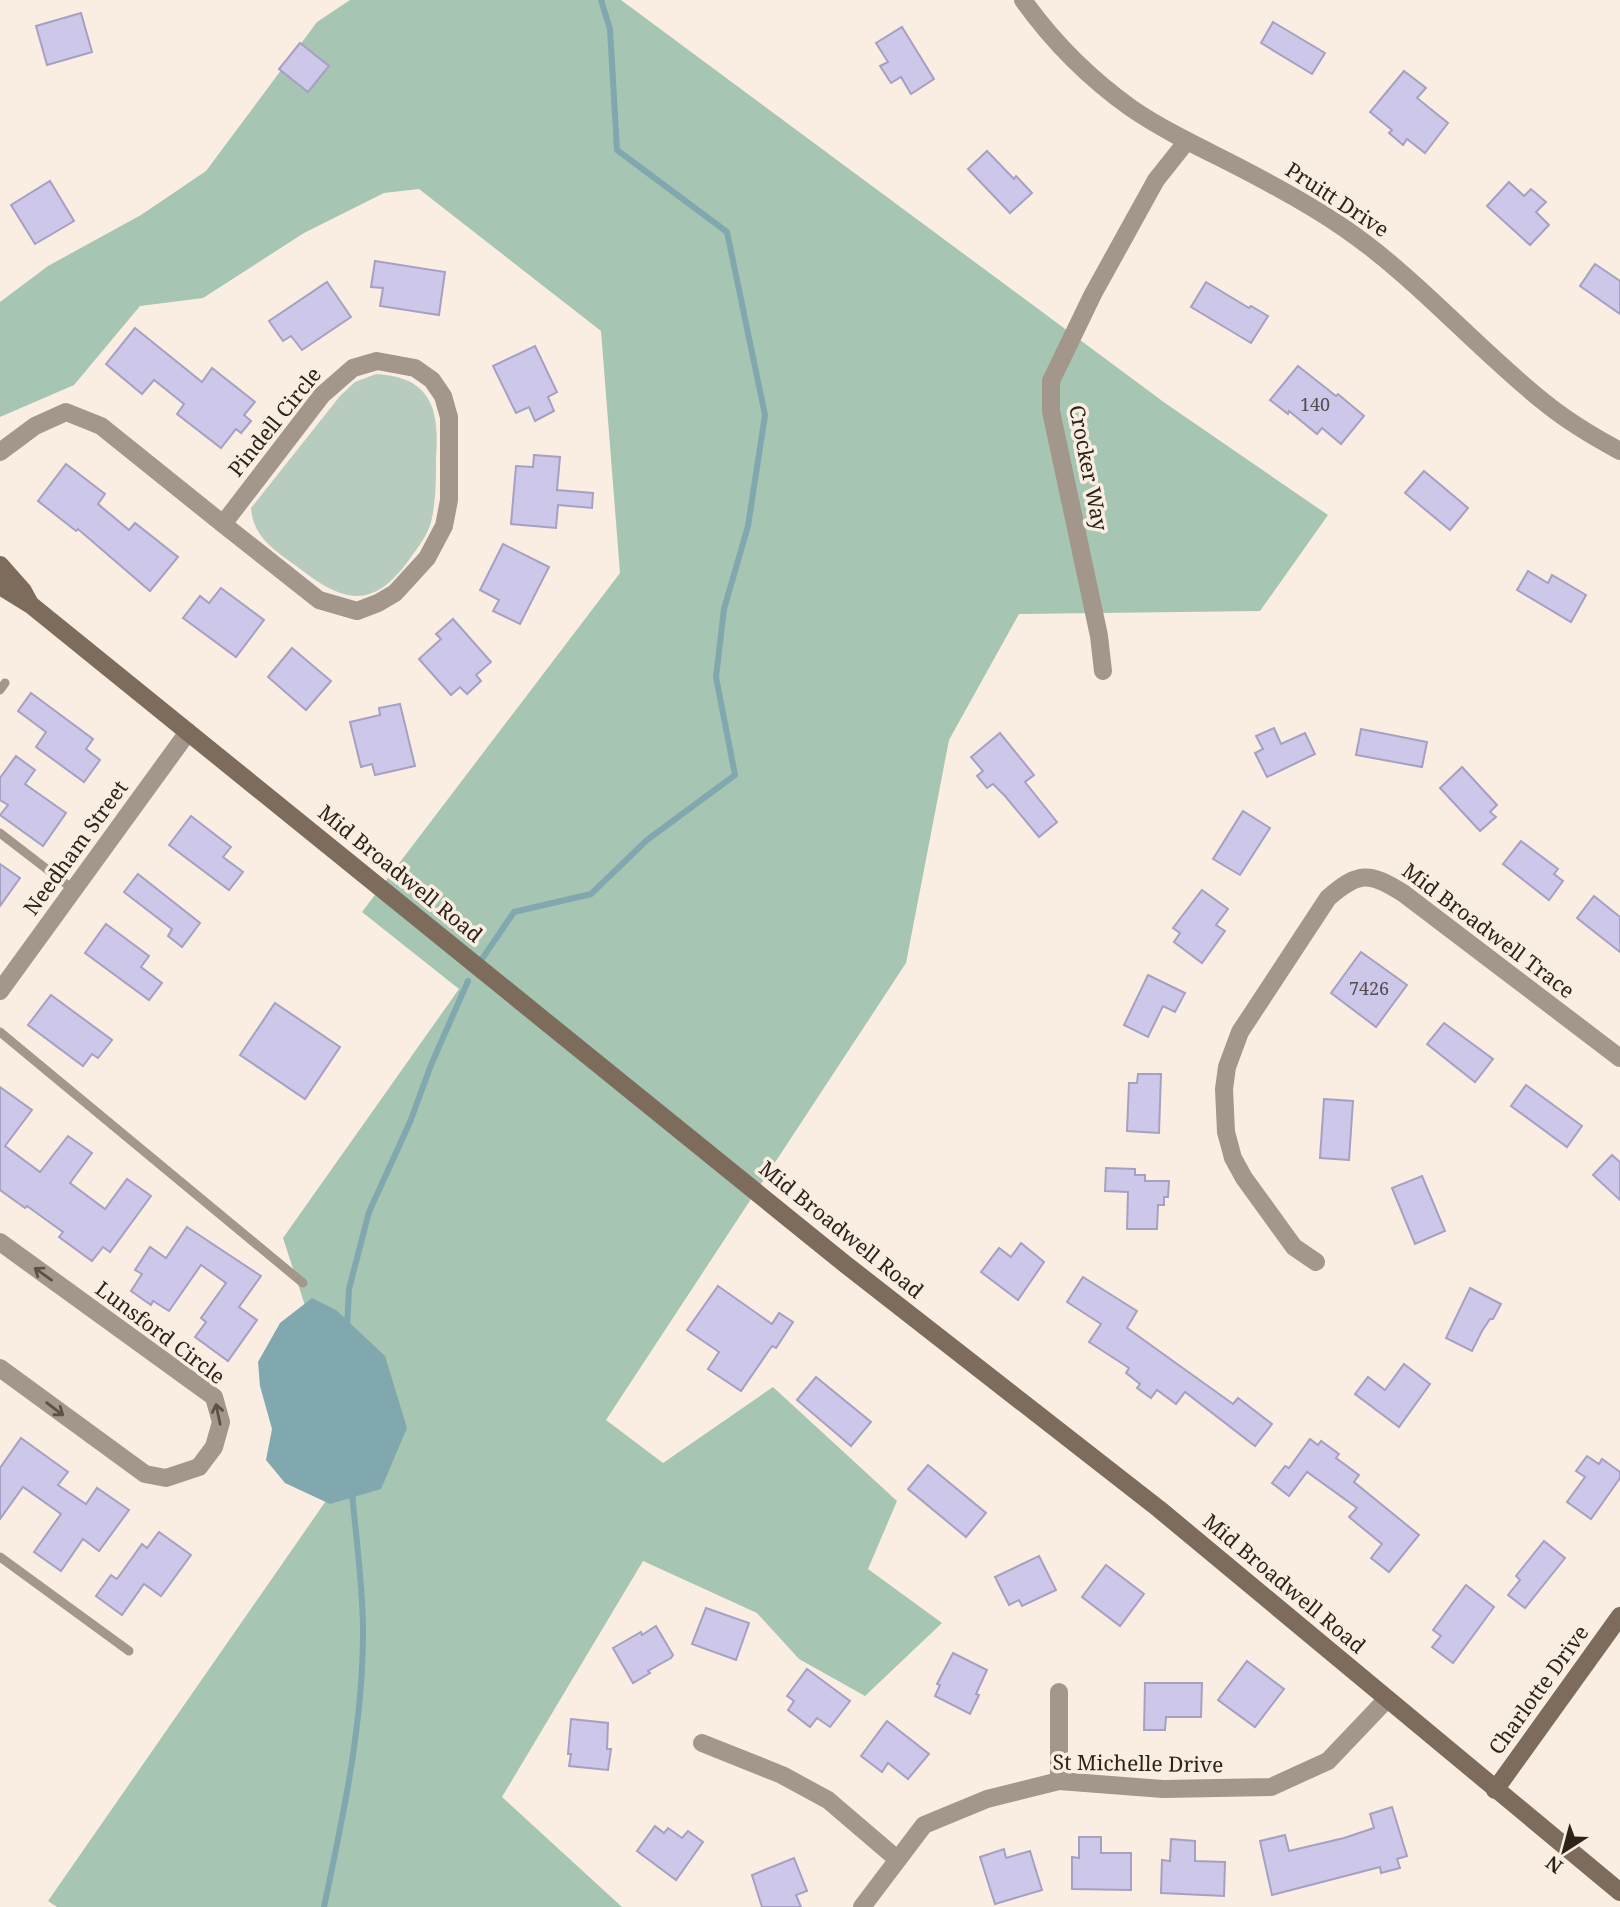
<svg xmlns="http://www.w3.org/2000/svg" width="1620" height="1907" viewBox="0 0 1620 1907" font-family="'Noto Serif',serif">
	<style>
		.green { fill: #b7ccbf }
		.forest { fill: #a6c5b3 }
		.water { fill: #81a8ae }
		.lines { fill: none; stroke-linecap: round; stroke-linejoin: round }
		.stream { stroke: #81a8ae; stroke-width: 6 }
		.building { fill: #cdc7ea; stroke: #a6a0c2; stroke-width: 2 }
		.lane { stroke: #a3968b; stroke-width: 9 }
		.street { stroke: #a3968b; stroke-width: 18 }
		.secondary { stroke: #7d6b5b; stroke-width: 18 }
		.oneway { stroke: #5d5147 }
		.labels { text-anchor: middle; stroke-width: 7; stroke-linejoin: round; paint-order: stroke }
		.number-label { font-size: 18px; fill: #564c4d }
		.street-label { font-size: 21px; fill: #2e2319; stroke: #faeee3 }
	</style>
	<rect width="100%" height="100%" fill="#faeee3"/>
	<path class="green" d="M376 374C393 375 413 379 424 393 439 411 437 438 436 460 436 479 436 499 432 518 429 534 418 547 409 560 375 607 347 605 303 571 280 553 253 540 251 508L340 396 355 382Z"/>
	<polygon class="forest" points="350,0 621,0 1165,403 1328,515 1260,611 1019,614 949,740 906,963 606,1420 663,1463 773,1387 897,1501 868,1569 942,1623 865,1696 799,1659 757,1613 643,1561 502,1797 622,1907 57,1907 48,1901 355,1459 283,1238 459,989 362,912 620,573 601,331 419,189 384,193 304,233 203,298 140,306 74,385 0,417 0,302 48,266 141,215 206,171 317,22"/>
	<polygon class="water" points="312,1298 336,1310 385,1356 407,1428 381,1489 330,1504 285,1483 266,1460 272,1429 260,1386 258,1362 280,1323"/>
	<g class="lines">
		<g class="stream">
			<polyline points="482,959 514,912 591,894 647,840 735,775 716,677 724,609 748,526 765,415 727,232 617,150 610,29 601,0"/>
			<polyline points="347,1328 349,1289 369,1212 410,1122 431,1065 468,981"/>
			<path d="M324 1907C343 1817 363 1724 363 1631 363 1585 356 1539 352 1493"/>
		</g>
	</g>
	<g class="building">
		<polygon points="81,13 92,52 47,65 36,26"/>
		<polygon points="1273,22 1325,53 1312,74 1261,43"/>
		<polygon points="902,27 934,79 911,94 901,77 891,83 880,66 888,62 876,43"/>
		<polygon points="300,43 329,66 308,92 279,69"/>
		<polygon points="1404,71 1426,88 1417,98 1448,123 1425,153 1407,139 1403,145 1389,133 1392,130 1370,112"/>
		<polygon points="987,151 1014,179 1016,176 1032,193 1010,213 968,169"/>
		<polygon points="50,181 74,221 35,244 11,205"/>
		<polygon points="1509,182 1524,196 1531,189 1546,202 1536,212 1549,225 1530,245 1487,206"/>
		<polygon points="375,261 445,272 439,315 380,306 383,288 371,287"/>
		<polygon points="1595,264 1620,281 1620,314 1580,286"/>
		<polygon points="327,282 351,317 302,350 291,336 283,341 269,321"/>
		<polygon points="1206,282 1249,308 1251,306 1268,316 1251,343 1191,307"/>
		<polygon points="135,328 202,382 212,368 255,402 244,415 251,421 241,433 236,429 221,448 177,414 184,404 154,380 142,394 106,364"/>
		<polygon points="535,346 557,392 548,397 554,411 535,421 529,407 516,413 493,366"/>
		<polygon points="1298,366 1336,396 1338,394 1364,416 1341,444 1322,428 1317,434 1289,411 1288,414 1270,400"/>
		<polygon points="534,455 560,457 557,490 593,493 592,508 558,505 556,528 511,524 516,466 533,467"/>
		<polygon points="66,464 105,494 98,504 129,530 135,523 178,557 150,591 78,529 76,531 38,501"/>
		<polygon points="1424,471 1468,508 1450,530 1405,493"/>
		<polygon points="503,544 549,567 520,624 493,611 499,600 480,590"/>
		<polygon points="1528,571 1548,583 1552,575 1586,595 1571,622 1517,590"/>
		<polygon points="221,588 264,620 236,657 183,618 200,596 209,603"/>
		<polygon points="453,619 491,662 476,675 481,681 467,694 460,687 451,695 419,659 441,639 436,634"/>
		<polygon points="292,648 331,681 306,710 268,677"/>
		<polygon points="31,693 93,739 86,749 100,760 84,782 36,747 46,732 18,711"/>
		<polygon points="400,704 415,766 375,775 372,764 361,767 350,722 380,715 379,708"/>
		<polygon points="1274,728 1281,744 1305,733 1315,754 1267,777 1255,753 1263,749 1256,736"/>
		<polygon points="1361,729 1427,742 1422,767 1356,755"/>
		<polygon points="1000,733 1034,775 1025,782 1057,822 1039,837 1005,796 993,784 987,788 977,776 983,771 971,757"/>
		<polygon points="16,756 35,770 25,784 66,813 43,846 0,815 8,805 0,800 0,778"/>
		<polygon points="1462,767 1497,805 1490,812 1496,817 1480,831 1440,788"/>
		<polygon points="1243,811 1270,828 1240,875 1213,859"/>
		<polygon points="191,816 231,847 223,857 243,872 229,890 169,845"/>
		<polygon points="1521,841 1558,869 1554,874 1563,881 1549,900 1503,864"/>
		<polygon points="0,864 20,878 0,906"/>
		<polygon points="138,874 200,923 182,947 168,936 172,929 124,892"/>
		<polygon points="1202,890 1228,909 1216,925 1225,931 1202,963 1174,942 1180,933 1173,928"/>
		<polygon points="1594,896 1620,917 1620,952 1577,918"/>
		<polygon points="106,924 149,956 141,967 162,983 149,1000 85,953"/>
		<polygon points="1361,952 1407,985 1376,1027 1331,993"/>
		<polygon points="1148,975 1185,993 1175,1012 1163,1006 1148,1037 1124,1025"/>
		<polygon points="51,995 112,1040 98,1058 92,1054 83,1066 28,1025"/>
		<polygon points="275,1003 340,1047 305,1099 240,1055"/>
		<polygon points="1444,1023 1493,1059 1475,1082 1427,1044"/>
		<polygon points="1138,1074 1161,1074 1159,1133 1127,1131 1129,1083 1137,1083"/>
		<polygon points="1526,1085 1582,1126 1567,1147 1511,1106"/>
		<polygon points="0,1087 32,1110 5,1146 40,1172 68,1136 92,1153 70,1183 105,1209 127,1179 151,1196 110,1252 103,1247 92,1261 59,1237 63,1232 27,1206 25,1208 0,1190"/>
		<polygon points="1324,1099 1353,1101 1349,1160 1320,1158"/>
		<polygon points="1612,1155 1620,1162 1620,1200 1593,1175"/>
		<polygon points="1106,1168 1135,1169 1135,1175 1145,1175 1145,1181 1169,1181 1168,1197 1164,1197 1164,1205 1158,1205 1157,1229 1127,1229 1128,1192 1105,1191"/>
		<polygon points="1422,1176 1445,1231 1415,1244 1392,1188"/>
		<polygon points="187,1227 261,1276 239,1307 257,1320 228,1361 195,1337 206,1322 201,1318 226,1283 201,1265 169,1311 153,1301 151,1305 131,1291 142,1274 135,1270 150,1247 166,1258"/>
		<polygon points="1021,1243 1044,1262 1018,1300 981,1272 999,1248 1011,1257"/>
		<polygon points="1083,1277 1137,1311 1127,1328 1233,1404 1238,1398 1272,1424 1255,1446 1185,1392 1176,1404 1157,1390 1151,1398 1137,1388 1140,1384 1126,1373 1129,1368 1089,1342 1101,1324 1067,1302"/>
		<polygon points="718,1286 772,1324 779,1313 793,1322 776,1348 772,1346 741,1391 708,1369 719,1352 687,1330"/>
		<polygon points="1470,1288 1501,1304 1493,1319 1490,1319 1482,1331 1472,1351 1446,1338"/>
		<polygon points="1404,1364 1430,1384 1399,1427 1355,1394 1368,1377 1385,1390"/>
		<polygon points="816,1377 871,1422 851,1446 797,1400"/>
		<polygon points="21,1438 68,1472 58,1485 86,1504 97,1488 129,1510 99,1551 83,1539 61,1571 34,1552 61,1514 23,1487 0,1519 0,1468"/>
		<polygon points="1310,1439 1318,1445 1321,1441 1339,1454 1336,1458 1359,1475 1354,1482 1419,1535 1389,1572 1371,1558 1382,1544 1349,1517 1357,1508 1307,1472 1289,1496 1272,1483 1285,1466 1289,1468"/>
		<polygon points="1587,1456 1599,1464 1602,1459 1620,1472 1620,1478 1591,1519 1567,1502 1585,1477 1576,1471"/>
		<polygon points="928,1465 986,1513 966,1537 908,1489"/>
		<polygon points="159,1532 191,1555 161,1596 144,1584 122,1615 96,1596 111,1575 117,1579 142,1544 147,1548"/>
		<polygon points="1544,1541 1565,1558 1525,1608 1508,1595 1520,1580 1516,1576"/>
		<polygon points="1039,1556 1056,1590 1022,1606 1019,1600 1009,1605 995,1577"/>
		<polygon points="1106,1565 1144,1594 1120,1626 1082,1597"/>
		<polygon points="1466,1585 1494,1607 1453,1663 1432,1647 1441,1636 1433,1630"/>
		<polygon points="706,1608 749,1623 736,1660 692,1644"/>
		<polygon points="656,1626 673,1655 671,1658 648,1671 650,1673 633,1683 613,1648 641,1632 642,1635"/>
		<polygon points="953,1653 987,1670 976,1694 979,1695 970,1714 935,1696 940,1685 937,1684"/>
		<polygon points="1247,1661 1284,1689 1255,1727 1218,1700"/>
		<polygon points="807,1669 850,1701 830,1727 817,1718 810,1727 788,1710 794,1701 787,1696"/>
		<polygon points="1145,1683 1202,1683 1201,1717 1166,1717 1165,1730 1144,1730"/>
		<polygon points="571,1719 608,1723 607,1749 611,1749 608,1770 569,1766 571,1754 568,1754"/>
		<polygon points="887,1721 929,1754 908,1779 888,1763 882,1772 861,1756"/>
		<polygon points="1392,1807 1407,1856 1397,1859 1400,1868 1381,1873 1380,1867 1272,1895 1260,1841 1285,1835 1289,1851 1344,1838 1374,1828 1370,1814"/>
		<polygon points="655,1826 664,1833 668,1828 682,1838 688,1831 703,1842 676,1880 637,1851"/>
		<polygon points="1079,1837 1101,1837 1101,1853 1131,1853 1131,1890 1072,1889 1072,1857 1079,1858"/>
		<polygon points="1171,1839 1195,1841 1195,1861 1225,1862 1224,1896 1161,1893 1162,1860 1170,1861"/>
		<polygon points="1004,1849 1006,1858 1030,1851 1042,1890 995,1904 980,1857"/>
		<polygon points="794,1858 807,1891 796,1895 801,1907 762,1907 752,1875"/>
	</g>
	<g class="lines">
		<g class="lane">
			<polyline points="0,690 5,683"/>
			<polyline points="0,833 74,890"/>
			<polyline points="0,1032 303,1283"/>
			<polyline points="0,1557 129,1651"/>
		</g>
		<g class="street">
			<path d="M1023 0C1053 42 1089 78 1131 108 1157 126 1187 141 1215 155 1259 177 1303 200 1344 228 1417 278 1475 347 1544 402 1567 421 1594 437 1620 451"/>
			<polyline points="0,452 35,426 66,412 101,426 223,524 319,600 357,611 378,603 395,593 427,558 444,526 449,500 449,417 443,396 432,380 415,368 377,361 353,368 322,395 223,524"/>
			<polyline points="1103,671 1099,636 1051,411 1051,381 1093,294 1156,180 1187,141"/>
			<polyline points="0,991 188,732"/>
			<polyline points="0,1242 214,1397 221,1422 214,1447 199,1467 166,1478 145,1474 0,1368"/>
			<path d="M1316 1262 1294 1247 1244 1178 1233 1158 1226 1132 1224 1089 1227 1067 1240 1032 1328 898C1359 871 1369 872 1403 893L1620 1058"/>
			<polyline points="702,1743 782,1775 828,1800 897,1859"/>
			<polyline points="1059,1781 1059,1692"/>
			<polyline points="862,1907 924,1825 987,1799 1059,1781 1163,1789 1271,1787 1328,1761 1387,1699"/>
		</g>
		<g class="secondary">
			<polyline points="0,565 23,591 29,602"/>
			<polyline points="0,586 31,605 845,1264 1159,1509 1620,1892"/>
			<polyline points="1495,1790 1620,1616"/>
		</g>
	</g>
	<defs><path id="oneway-shaft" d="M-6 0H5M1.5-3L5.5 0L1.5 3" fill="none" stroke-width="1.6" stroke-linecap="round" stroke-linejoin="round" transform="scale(1.75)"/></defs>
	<g class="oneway">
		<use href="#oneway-shaft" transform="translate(43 1274) rotate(-144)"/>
		<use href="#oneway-shaft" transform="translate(55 1409) rotate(37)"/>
		<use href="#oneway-shaft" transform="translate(218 1414) rotate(-102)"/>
	</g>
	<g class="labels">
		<g class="number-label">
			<text x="1315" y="411">140</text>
			<text x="1369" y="995">7426</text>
		</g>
		<g class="street-label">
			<text transform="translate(1337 200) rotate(33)" y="7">Pruitt Drive</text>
			<text transform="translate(275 422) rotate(-51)" y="7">Pindell Circle</text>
			<text transform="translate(1088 468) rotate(79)" y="7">Crocker Way</text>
			<text transform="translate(76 848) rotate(-54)" y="7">Needham Street</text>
			<text transform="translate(400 874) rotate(39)" y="7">Mid Broadwell Road</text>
			<text transform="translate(1488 931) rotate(37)" y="7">Mid Broadwell Trace</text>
			<text transform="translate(841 1230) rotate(39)" y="7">Mid Broadwell Road</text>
			<text transform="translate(160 1333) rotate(37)" y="7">Lunsford Circle</text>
			<text transform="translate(1284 1584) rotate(40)" y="7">Mid Broadwell Road</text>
			<text transform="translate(1539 1690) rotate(-54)" y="7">Charlotte Drive</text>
			<text transform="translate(1138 1764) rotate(1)" y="7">St Michelle Drive</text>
		</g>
	</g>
	<g transform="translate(1564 1851) rotate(216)" stroke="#faeee3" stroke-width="5" paint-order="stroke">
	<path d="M0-5L12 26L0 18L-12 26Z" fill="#2e2319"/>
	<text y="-10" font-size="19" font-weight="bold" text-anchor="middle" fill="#2e2319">N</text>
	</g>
</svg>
